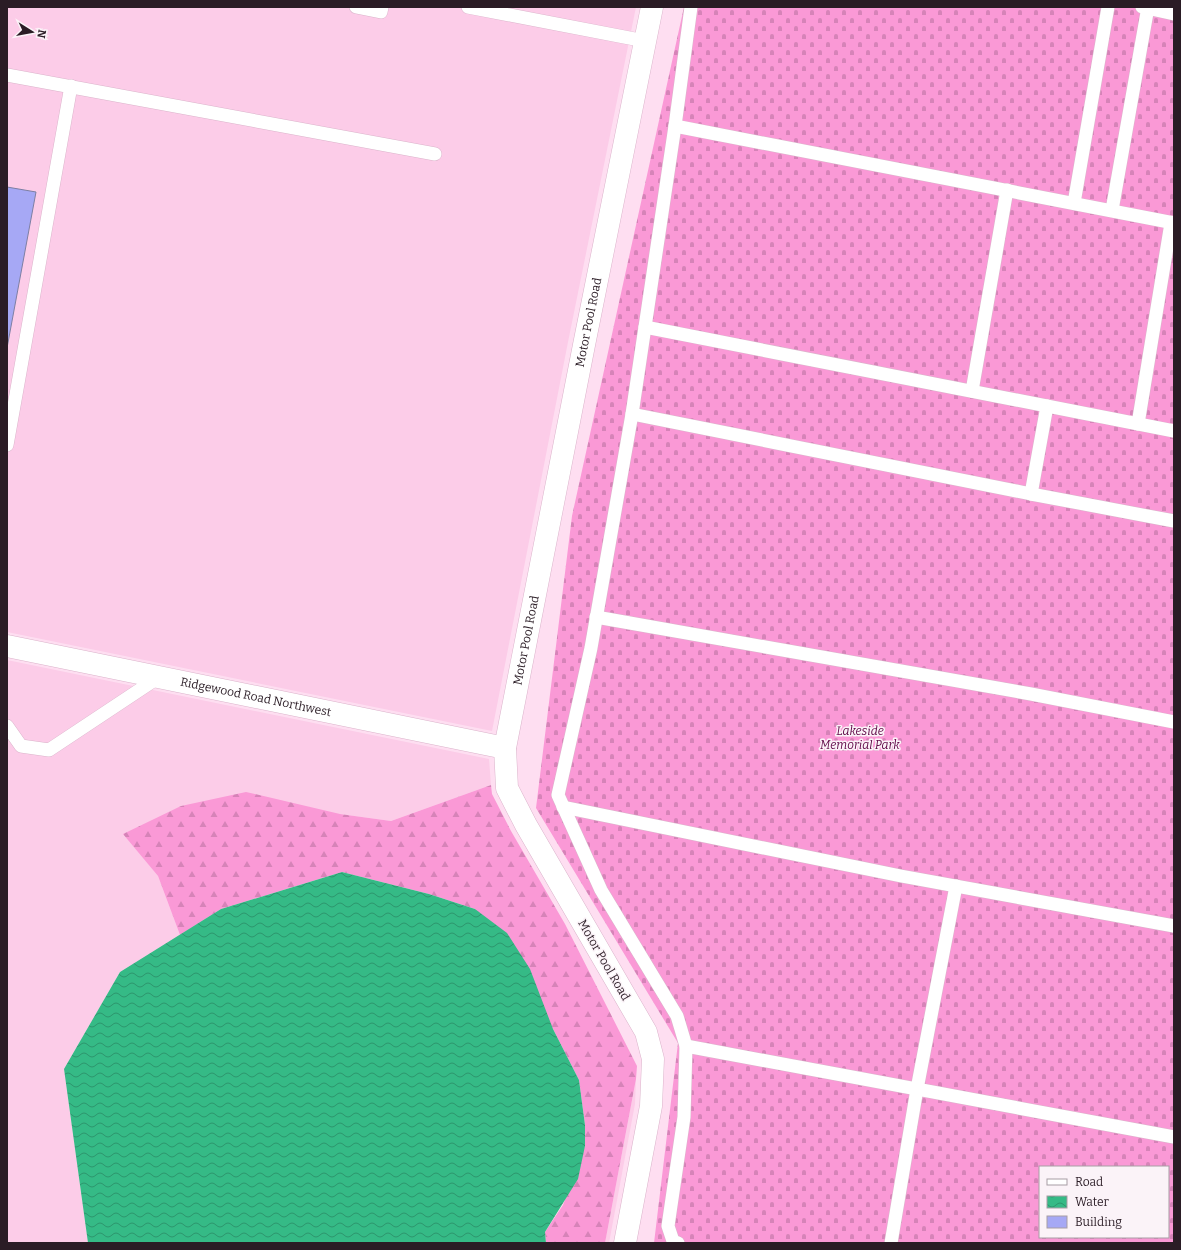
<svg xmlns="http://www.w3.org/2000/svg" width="1181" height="1250" viewBox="0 0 1181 1250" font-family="Bitter,serif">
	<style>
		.built { fill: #fccce8 }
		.forest { fill: url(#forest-firs) }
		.cemetery { fill: url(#cemetery-stones); fill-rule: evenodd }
		.water { fill: url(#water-waves) }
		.building { fill: #a6a8f5; stroke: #7d7fa3 }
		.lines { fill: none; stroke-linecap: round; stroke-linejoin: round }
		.lane-casing { stroke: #dbb4cb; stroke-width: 14 }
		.street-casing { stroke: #dbb4cb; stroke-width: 23 }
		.lane { stroke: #fff; stroke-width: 13 }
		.street { stroke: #fff; stroke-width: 22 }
		.labels { text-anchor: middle; stroke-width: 3; stroke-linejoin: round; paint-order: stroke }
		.street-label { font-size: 12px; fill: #2a1c25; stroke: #fbf3f8 }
		.park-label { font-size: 12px; font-style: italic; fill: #5f0747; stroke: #fbf3f8 }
	</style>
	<defs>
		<pattern id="forest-firs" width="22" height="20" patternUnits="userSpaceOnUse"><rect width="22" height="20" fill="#fa99d6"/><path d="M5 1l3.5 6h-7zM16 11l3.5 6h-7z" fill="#d683b8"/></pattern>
		<pattern id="cemetery-stones" width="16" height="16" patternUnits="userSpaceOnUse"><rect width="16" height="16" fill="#fa99d6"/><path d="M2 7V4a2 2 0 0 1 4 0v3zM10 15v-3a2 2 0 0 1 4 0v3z" fill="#d683b8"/></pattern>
		<pattern id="water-waves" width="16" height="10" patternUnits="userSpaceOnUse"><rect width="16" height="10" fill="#35ba86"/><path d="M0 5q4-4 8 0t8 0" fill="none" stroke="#2d966d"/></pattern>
	</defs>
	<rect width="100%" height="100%" fill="#fedef1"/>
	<g class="built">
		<polygon points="7,7 636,7 568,342 492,731 7,632"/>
		<polygon points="7,660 489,759 491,785 391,821 340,814 124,834 158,876 180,935 120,972 64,1069 88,1243 7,1243"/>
		<polygon points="636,1079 635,1104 609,1243 605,1243"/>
	</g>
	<polygon class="forest" points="491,785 492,794 511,831 565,924 637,1066 636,1079 605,1243 546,1243 545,1232 563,1205 585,1146 585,1125 579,1080 553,1029 475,909 429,894 342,872 221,909 180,935 158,876 123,834 181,806 246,792 340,814 391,821"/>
	<path class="cemetery" d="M684 7H1174V1243H654L678 1043 536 808 572 516ZM1040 1167H1168V1237H1040Z"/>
	<polygon class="water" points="342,872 429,894 475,909 507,933 530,969 553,1029 579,1080 585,1125 585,1146 578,1179 545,1232 546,1243 88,1243 64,1069 120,972 221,909"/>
	<polygon class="building" points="7,187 36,192 7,348"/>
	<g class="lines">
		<defs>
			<g id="lane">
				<polyline points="356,7 381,12 382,7"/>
				<polyline points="468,7 645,41"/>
				<polyline points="691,7 675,126 1174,223"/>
				<polyline points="1142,7 1174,14"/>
				<polyline points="7,75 435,154"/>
				<polyline points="675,126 632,414 591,648 558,795 601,890 677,1016 686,1046 684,1117 668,1226 673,1241 678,1243"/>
				<polyline points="1074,203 1108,7"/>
				<polyline points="1112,210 1148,7"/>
				<polyline points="645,327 1174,431"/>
				<polyline points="972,391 1007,190"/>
				<polyline points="632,414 1031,494 1047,406"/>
				<polyline points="1138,424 1171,223"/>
				<polyline points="7,445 71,86"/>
				<polyline points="1031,494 1174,521"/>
				<polyline points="596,617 1031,694 1174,722"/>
				<polyline points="7,726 21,746 49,750 159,677"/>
				<polyline points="563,807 901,876 1174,926"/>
				<polyline points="686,1046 1174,1137"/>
				<polyline points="891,1243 917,1089 956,886"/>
			</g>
			<g id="street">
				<path id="s1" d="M7 646 505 748"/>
				<path id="s2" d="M625 1243 651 1106 653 1059 646 1032 526 825 507 788 505 748 584 345 652 7"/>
			</g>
		</defs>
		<use href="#lane" class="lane-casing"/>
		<use href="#street" class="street-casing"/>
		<use href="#lane" class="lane"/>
		<use href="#street" class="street"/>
	</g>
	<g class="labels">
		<g class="street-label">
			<text dy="4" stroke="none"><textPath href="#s2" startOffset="969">Motor Pool Road</textPath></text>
			<text dy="4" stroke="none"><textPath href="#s2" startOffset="645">Motor Pool Road</textPath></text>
			<text dy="4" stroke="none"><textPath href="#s1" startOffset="254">Ridgewood Road Northwest</textPath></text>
			<text transform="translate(604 960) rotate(60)" y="4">Motor Pool Road</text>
		</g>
		<g class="park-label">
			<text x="860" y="735">Lakeside<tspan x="860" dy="14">Memorial Park</tspan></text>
		</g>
	</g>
	<rect width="1181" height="1250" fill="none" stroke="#2a1c25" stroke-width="16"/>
	<rect x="1039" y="1166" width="130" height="72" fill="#fbf3f8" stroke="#a79da4"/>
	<rect x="1047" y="1179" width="20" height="6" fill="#ffffff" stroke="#a79da4"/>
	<text x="1075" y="1186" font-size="12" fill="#2a1c25">Road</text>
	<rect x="1047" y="1196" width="20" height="12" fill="url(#water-waves)" stroke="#a79da4"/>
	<text x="1075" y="1206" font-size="12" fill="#2a1c25">Water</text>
	<rect x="1047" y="1216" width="20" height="12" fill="#a6a8f5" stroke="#a79da4"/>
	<text x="1075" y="1226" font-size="12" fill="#2a1c25">Building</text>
	<g transform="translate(32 32) rotate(101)" stroke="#fbf3f8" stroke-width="3" paint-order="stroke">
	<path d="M0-3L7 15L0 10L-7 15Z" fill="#2a1c25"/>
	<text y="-6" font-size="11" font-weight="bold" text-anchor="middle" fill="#2a1c25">N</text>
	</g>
</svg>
